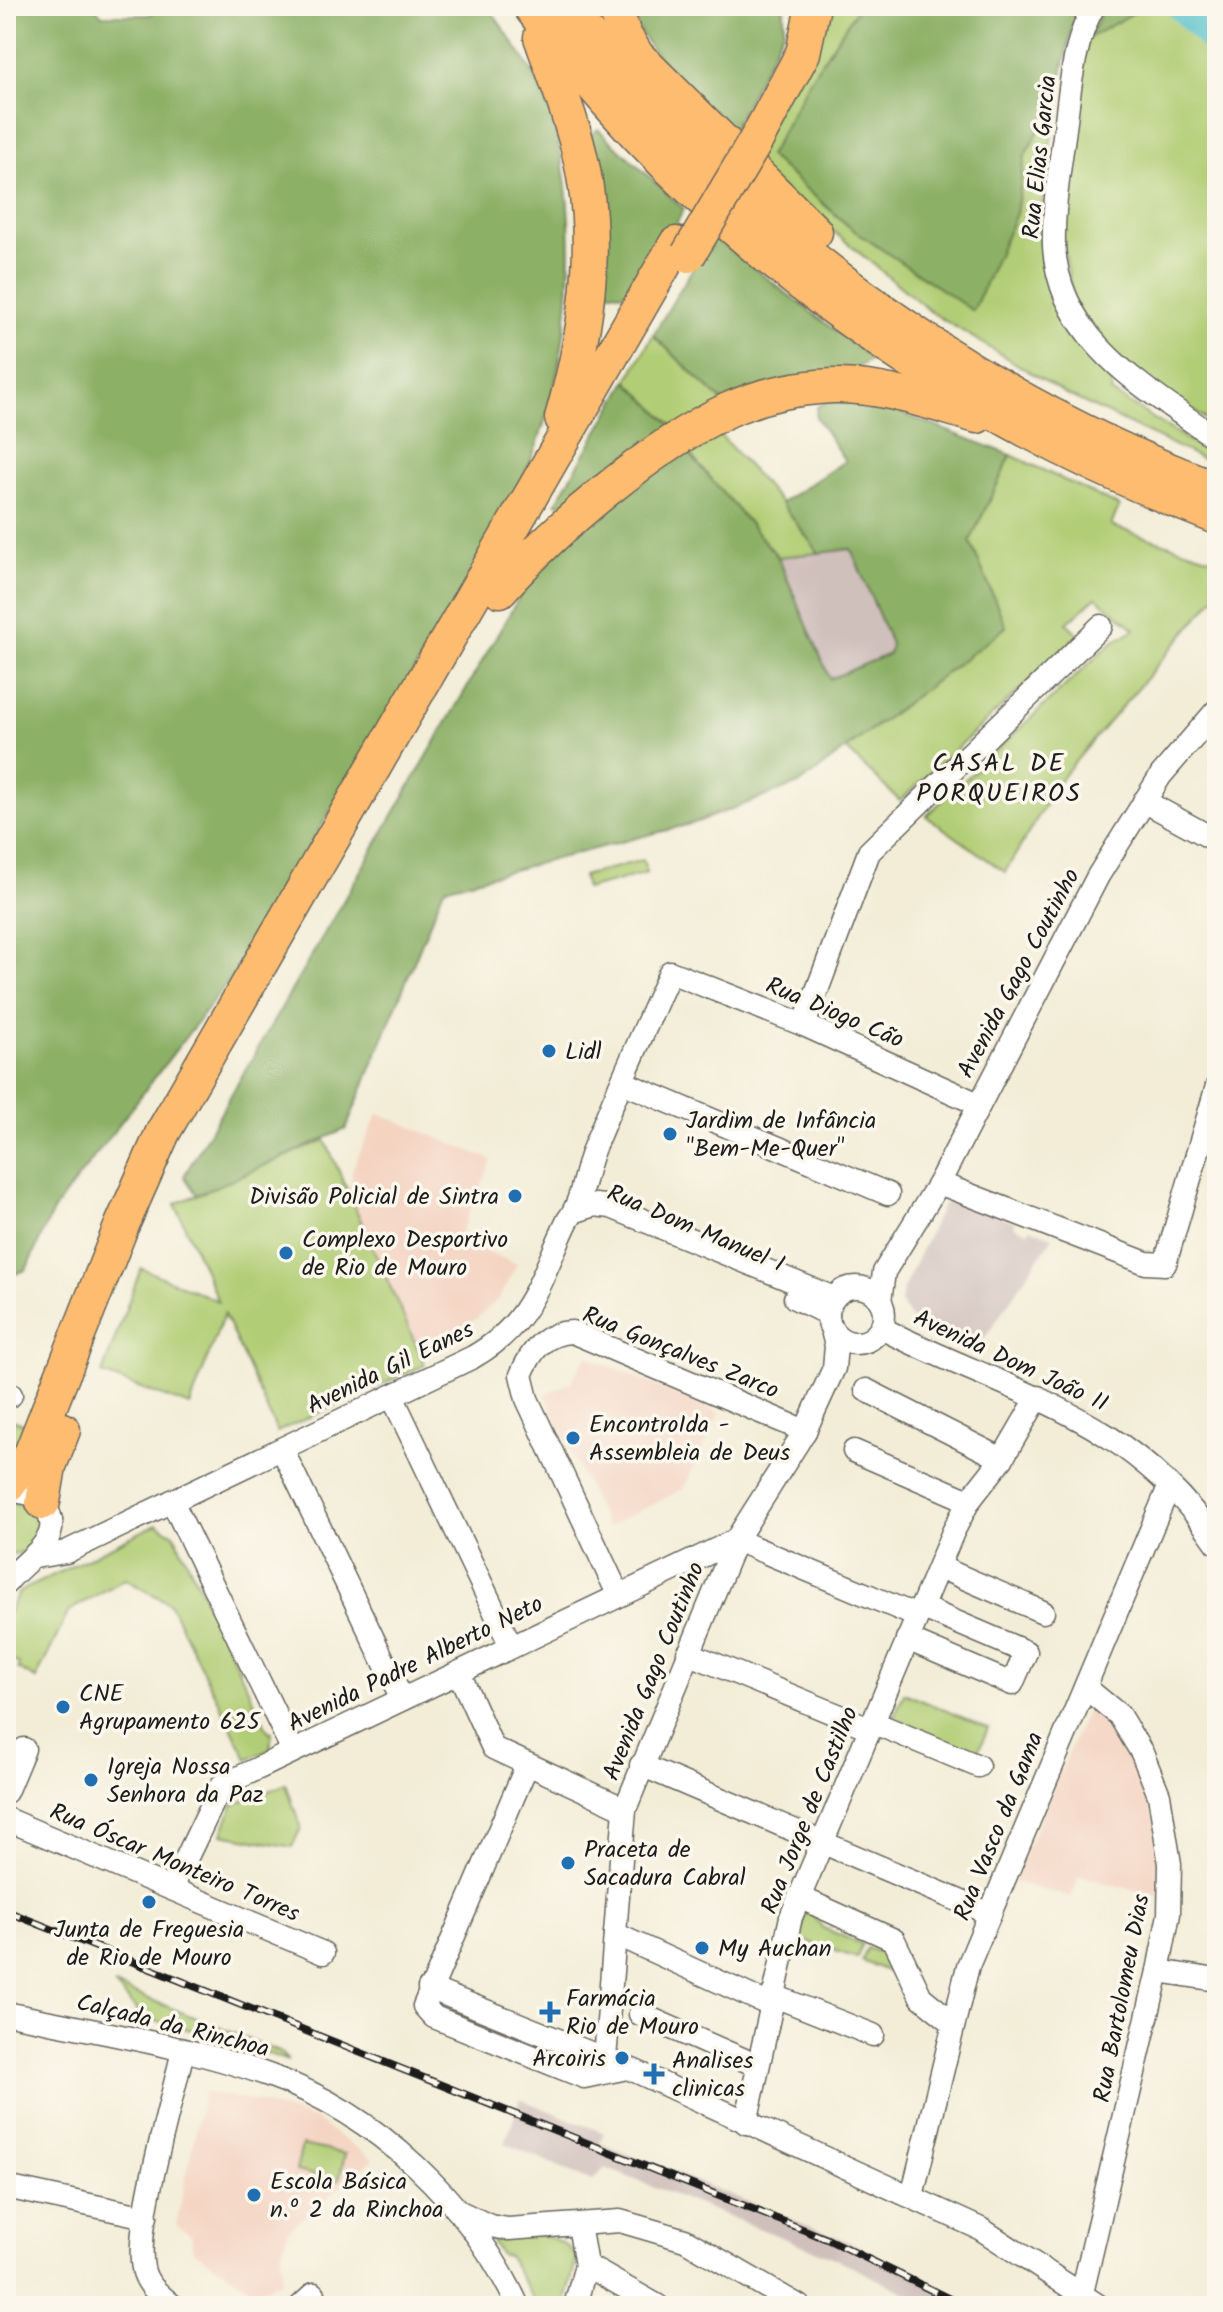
<svg xmlns="http://www.w3.org/2000/svg" width="1223" height="2312" viewBox="0 0 1223 2312" font-family="Kalam,sans-serif">
	<style>
		.built { fill: #f4d3c1 }
		.industrial { fill: #d0c0bc }
		.green { fill: #b1cd74; stroke: #667448; stroke-width: 2 }
		.forest { fill: #8cb066; stroke: #546641; stroke-width: 2 }
		.lines { fill: none; stroke-linecap: round; stroke-linejoin: round }
		.river { stroke: #54c1cb; stroke-width: 28 }
		.minor-casing { stroke: #67655d; stroke-width: 25 }
		.highway-casing { stroke: #67655d; stroke-width: 37 }
		.minor { stroke: #fff; stroke-width: 22 }
		.highway { stroke: #febc70; stroke-width: 34 }
		.rail-casing { stroke: #1c1c1c; stroke-width: 8 }
		.rail { stroke: #fbf7ec; stroke-width: 5; stroke-dasharray: 15; stroke-linecap: butt }
		.highway-bridge-casing { stroke: #67655d; stroke-width: 37; stroke-linecap: butt }
		.highway-bridge { stroke: #febc70; stroke-width: 34 }
		.poi-dot { fill: #1f6fb2; stroke: #fbf7ec; stroke-width: 3 }
		.labels { text-anchor: middle; stroke-width: 7; stroke-linejoin: round; paint-order: stroke }
		.street-label { font-size: 24px; fill: #1c1c1c; stroke: #fbf7ec }
		.poi-label { font-size: 24px; fill: #1c1c1c; stroke: #fbf7ec; text-anchor: start }
		.neighbourhood-label { font-size: 26px; letter-spacing: 2px; fill: #1c1c1c; stroke: #fbf7ec }
	</style>
	<rect width="100%" height="100%" fill="#fbf7ec"/>
	<filter id="ink" filterUnits="userSpaceOnUse"><feTurbulence type="fractalNoise" baseFrequency=".0125" numOctaves="2"/><feDisplacementMap in="SourceGraphic" scale="16" xChannelSelector="R" yChannelSelector="G"/><feConvolveMatrix kernelMatrix="1 2 1 2 8 2 1 2 1" color-interpolation-filters="sRGB"/></filter>
	<filter id="wash" filterUnits="userSpaceOnUse"><feTurbulence type="fractalNoise" baseFrequency=".006" numOctaves="4" result="noise"/><feDisplacementMap in="SourceGraphic" scale="32" xChannelSelector="R" yChannelSelector="G"/><feGaussianBlur stdDeviation="1.8" result="paint"/><feColorMatrix in="noise" values="0 0 0 0 0 0 0 0 0 0 0 0 0 0 0 0 0 1.4 0 .05"/><feComposite in="paint" operator="in"/></filter>
	<g filter="url(#wash)">
		<rect width="100%" height="100%" fill="#f3edd7"/>
		<g class="built">
			<polygon points="378,1113 492,1160 458,1239 517,1264 499,1298 476,1319 447,1337 416,1346 349,1216 352,1170"/>
			<polygon points="587,1356 720,1413 683,1489 607,1527 544,1395 571,1382"/>
			<polygon points="1090,1702 1110,1720 1138,1765 1155,1824 1159,1896 1079,1876 1071,1897 1013,1882"/>
			<polygon points="204,2092 262,2103 314,2119 373,2159 288,2230 281,2255 282,2281 255,2292 194,2251 191,2235 176,2225"/>
		</g>
		<g class="industrial">
			<polygon points="850,549 892,649 886,657 830,679 778,557"/>
			<polygon points="952,1199 1015,1222 1014,1226 1028,1232 1030,1228 1053,1237 975,1352 916,1326 901,1304 903,1289 943,1204"/>
			<polygon points="520,2099 604,2133 600,2143 854,2244 976,2306 932,2306 832,2257 605,2168 592,2181 505,2143"/>
		</g>
		<g class="green">
			<path d="M824 6H859L811 78 769 156 853 230 883 249 1016 214 1025 155 1057 98C1048 172 1020 273 1072 338 1083 352 1100 363 1114 375L1111 392 1217 458V466L1066 394 931 312 752 164Z"/>
			<polygon points="1175,6 1217,50 1217,427 1102,348 1074,301 1060,231 1087,39 1137,10"/>
			<polygon points="653,335 724,403 677,430 627,381"/>
			<polygon points="715,429 781,503 819,553 778,557 686,450"/>
			<polygon points="1011,455 1119,506 1111,526 1217,560 1217,595 1062,777 1005,872 926,816 1111,643 1135,629 1096,597 1067,623 1079,635 900,801 846,749 1006,627 970,541"/>
			<polygon points="643,860 647,873 586,889 583,876"/>
			<polygon points="325,1140 425,1365 277,1432 224,1314 190,1406 102,1374 141,1268 218,1301 175,1204"/>
			<polygon points="13,1420 29,1426 6,1461 6,1423"/>
			<path d="M6 1501 29 1506C48 1527 35 1556 6 1554Z"/>
			<polygon points="157,1524 174,1534 268,1731 272,1732 270,1750 247,1759 169,1603 125,1579 69,1611 36,1679 18,1669 19,1663 6,1660 6,1616 19,1592"/>
			<polygon points="904,1693 988,1728 975,1759 891,1724"/>
			<polygon points="286,1784 301,1828 292,1847 222,1834 233,1805"/>
			<polygon points="807,1907 823,1928 862,1944 857,1958 799,1939"/>
			<polygon points="867,1948 892,1957 899,1976 862,1961"/>
			<polygon points="114,1985 280,2052 288,2061 237,2042 145,2018"/>
			<polygon points="442,2005 546,2046 544,2050 441,2010"/>
			<polygon points="302,2145 345,2154 339,2180 296,2171"/>
			<path d="M486 2232C518 2234 556 2228 577 2257L565 2306H537L508 2256 501 2255Z"/>
		</g>
		<g class="forest">
			<path d="M6 6H93L102 15H149L162 6H488C504 31 525 56 538 83 584 182 576 334 540 436 532 460 520 484 510 509L233 975 53 1211 26 1270 6 1277Z"/>
			<path d="M628 6H784V30L734 127 730 129C692 92 646 57 628 6Z"/>
			<polygon points="859,6 1082,6 1073,23 1057,98 1025,155 1016,214 973,311 853,230 769,156 811,78"/>
			<polygon points="1105,6 1166,6 1137,11 1087,39"/>
			<polygon points="1175,6 1217,6 1217,50"/>
			<polygon points="598,129 684,209 638,296 599,290 585,140"/>
			<polygon points="712,236 872,359 845,375 724,403 653,335"/>
			<polygon points="627,381 677,430 575,507 556,503"/>
			<polygon points="832,399 869,401 1011,455 970,541 1006,627 801,783 694,823 444,888 346,1129 197,1195 184,1176 536,568 567,536 686,450 778,557 830,679 889,654 891,644 851,549 819,553 781,503 845,461 816,417 817,407"/>
		</g>
		<g class="lines">
			<polyline class="river" points="1180,6 1217,43"/>
		</g>
	</g>
	<g filter="url(#ink)">
		<g class="lines">
			<defs>
				<g id="minor">
					<path d="M1094 6C1072 44 1070 93 1064 136 1059 172 1053 210 1054 246 1059 342 1148 389 1217 439"/>
					<polyline points="1144,801 1217,841"/>
					<polyline points="804,1025 869,852 1101,626"/>
					<polyline points="622,1082 888,1194"/>
					<polyline points="939,1183 1146,1263 1165,1264 1217,1086"/>
					<polyline points="576,1211 595,1205 611,1207 834,1298"/>
					<circle cx="856" cy="1315" r="28"/>
					<polyline points="795,1298 828,1314"/>
					<polyline points="880,1301 884,1272 939,1183 1098,876 1161,775 1217,710"/>
					<path d="M881 1328C1012 1395 1128 1412 1217 1543"/>
					<polyline points="866,1390 1002,1459"/>
					<polyline points="392,1396 511,1646"/>
					<polyline points="6,1398 11,1395"/>
					<polyline points="282,1449 402,1699"/>
					<polyline points="854,1451 969,1501"/>
					<path d="M6 1489 35 1495C77 1535 28 1555 6 1583"/>
					<polyline points="172,1501 293,1751"/>
					<polyline points="736,1540 917,1616"/>
					<path d="M35 1557 66 1552 473 1357C533 1323 540 1277 568 1220 582 1202 584 1173 593 1150 617 1090 644 1031 670 972L804 1025 978 1104"/>
					<polyline points="939,1567 1043,1612"/>
					<path d="M618 1594 527 1399 521 1375C531 1351 544 1333 572 1332L805 1431"/>
					<polyline points="907,1639 1012,1684 1026,1652 921,1607"/>
					<polyline points="688,1653 869,1728"/>
					<polyline points="459,1673 493,1748 625,1809"/>
					<polyline points="872,1722 978,1766"/>
					<polyline points="527,1765 424,2006 434,2017 584,2077 627,2068"/>
					<polyline points="641,1765 990,1914"/>
					<polyline points="6,1792 24,1749"/>
					<polyline points="6,1819 323,1953"/>
					<polyline points="172,1888 221,1786 736,1540"/>
					<polyline points="799,1897 894,1940 921,1997 952,2022"/>
					<polyline points="615,1934 770,2005"/>
					<polyline points="1158,1971 1217,1980"/>
					<polyline points="429,1988 635,2071 981,2229 1099,2306"/>
					<polyline points="772,1995 873,2035"/>
					<path d="M6 2013C95 2032 186 2045 271 2076 377 2114 471 2204 518 2306"/>
					<polyline points="640,2014 758,2066"/>
					<polyline points="605,2059 625,1809 736,1540 805,1431 834,1368 836,1346 832,1330"/>
					<polyline points="746,2123 791,1917 953,1532 969,1501 1002,1459 1038,1397"/>
					<polyline points="6,2187 146,2217"/>
					<polyline points="912,2196 968,1966 1169,1487"/>
					<polyline points="460,2212 490,2226 508,2229 620,2221 685,2240 799,2306"/>
					<polyline points="586,2265 658,2306"/>
					<polyline points="1082,2293 1158,1971 1169,1914 1170,1864 1159,1795 1142,1753 1119,1715 1086,1688"/>
					<path d="M173 2306C160 2295 146 2285 143 2268 134 2225 173 2099 183 2050"/>
					<polyline points="301,2306 314,2294"/>
					<polyline points="575,2306 586,2265 579,2225"/>
				</g>
				<g id="highway">
					<path d="M530 6C701 240 948 414 1217 517"/>
					<path d="M564 6C596 43 627 81 660 117 810 277 1010 413 1217 489"/>
					<polyline points="614,6 624,35 637,56 815,232"/>
					<path d="M541 37C552 68 564 99 573 130 603 226 589 324 562 418"/>
					<polyline points="755,142 803,53 813,6"/>
					<path d="M500 590C555 528 653 445 728 410 760 395 799 387 834 386 883 385 931 403 977 416"/>
					<polyline points="6,1487 31,1454 121,1227 163,1132 676,244"/>
					<polyline points="43,1502 49,1466 63,1430"/>
				</g>
			</defs>
			<use href="#minor" class="minor-casing"/>
			<use href="#highway" class="highway-casing"/>
			<use href="#minor" class="minor"/>
			<use href="#highway" class="highway"/>
			<defs>
				<polyline id="rail" points="6,1911 827,2239 964,2306"/>
			</defs>
			<use href="#rail" class="rail-casing"/>
			<use href="#rail" class="rail"/>
			<defs>
				<polyline id="highway-bridge" points="688,255 755,142"/>
			</defs>
			<use href="#highway-bridge" class="highway-bridge-casing"/>
			<use href="#highway-bridge" class="highway-bridge"/>
		</g>
	</g>
	<g class="poi-dot">
		<circle cx="549" cy="1051" r="8"/>
		<circle cx="670" cy="1134" r="8"/>
		<circle cx="515" cy="1196" r="8"/>
		<circle cx="286" cy="1253" r="8"/>
		<circle cx="573" cy="1438" r="8"/>
		<circle cx="63" cy="1707" r="8"/>
		<circle cx="91" cy="1780" r="8"/>
		<circle cx="568" cy="1863" r="8"/>
		<circle cx="149" cy="1902" r="8"/>
		<circle cx="702" cy="1948" r="8"/>
		<path d="M546 2000h8v8h8v8h-8v8h-8v-8h-8v-8h8z"/>
		<circle cx="622" cy="2058" r="8"/>
		<path d="M650 2062h8v8h8v8h-8v8h-8v-8h-8v-8h8z"/>
		<circle cx="254" cy="2195" r="8"/>
	</g>
	<g class="labels">
		<g class="street-label">
			<text transform="translate(1039 157) rotate(-84)" y="8">Rua Elias Garcia</text>
			<text transform="translate(1018 973) rotate(-62)" y="8">Avenida Gago Coutinho</text>
			<text transform="translate(835 1012) rotate(23)" y="8">Rua Diogo Cão</text>
			<text transform="translate(696 1228) rotate(23)" y="8">Rua Dom Manuel I</text>
			<text transform="translate(681 1352) rotate(22)" y="8">Rua Gonçalves Zarco</text>
			<text transform="translate(1011 1360) rotate(25)" y="8">Avenida Dom João II</text>
			<text transform="translate(390 1367) rotate(-26)" y="8">Avenida Gil Eanes</text>
			<text transform="translate(415 1663) rotate(-26)" y="8">Avenida Padre Alberto Neto</text>
			<text transform="translate(653 1671) rotate(-68)" y="8">Avenida Gago Coutinho</text>
			<text transform="translate(809 1810) rotate(-68)" y="8">Rua Jorge de Castilho</text>
			<text transform="translate(998 1826) rotate(-68)" y="8">Rua Vasco da Gama</text>
			<text transform="translate(175 1862) rotate(23)" y="8">Rua Óscar Monteiro Torres</text>
			<text transform="translate(1121 1998) rotate(-79)" y="8">Rua Bartolomeu Dias</text>
			<text transform="translate(173 2025) rotate(14)" y="8">Calçada da Rinchoa</text>
		</g>
		<g class="poi-label">
			<text x="565" y="1059">Lidl</text>
			<text x="686" y="1128">Jardim de Infância<tspan x="686" dy="28">"Bem-Me-Quer"</tspan></text>
			<text x="499" y="1204" text-anchor="end">Divisão Policial de Sintra</text>
			<text x="302" y="1247">Complexo Desportivo<tspan x="302" dy="28">de Rio de Mouro</tspan></text>
			<text x="589" y="1432">EncontroIda -<tspan x="589" dy="28">Assembleia de Deus</tspan></text>
			<text x="79" y="1701">CNE<tspan x="79" dy="28">Agrupamento 625</tspan></text>
			<text x="107" y="1774">Igreja Nossa<tspan x="107" dy="28">Senhora da Paz</tspan></text>
			<text x="584" y="1857">Praceta de<tspan x="584" dy="28">Sacadura Cabral</tspan></text>
			<text x="149" y="1937" text-anchor="middle">Junta de Freguesia<tspan x="149" dy="28">de Rio de Mouro</tspan></text>
			<text x="718" y="1956">My Auchan</text>
			<text x="566" y="2006">Farmácia<tspan x="566" dy="28">Rio de Mouro</tspan></text>
			<text x="606" y="2066" text-anchor="end">Arcoiris</text>
			<text x="672" y="2068">Analises<tspan x="672" dy="28">clinicas</tspan></text>
			<text x="270" y="2189">Escola Básica<tspan x="270" dy="28">n.º 2 da Rinchoa</tspan></text>
		</g>
		<g class="neighbourhood-label">
			<text x="999" y="771">CASAL DE<tspan x="999" dy="30">PORQUEIROS</tspan></text>
		</g>
	</g>
	<rect width="1223" height="2312" fill="none" stroke="#fbf7ec" stroke-width="32"/>
</svg>
